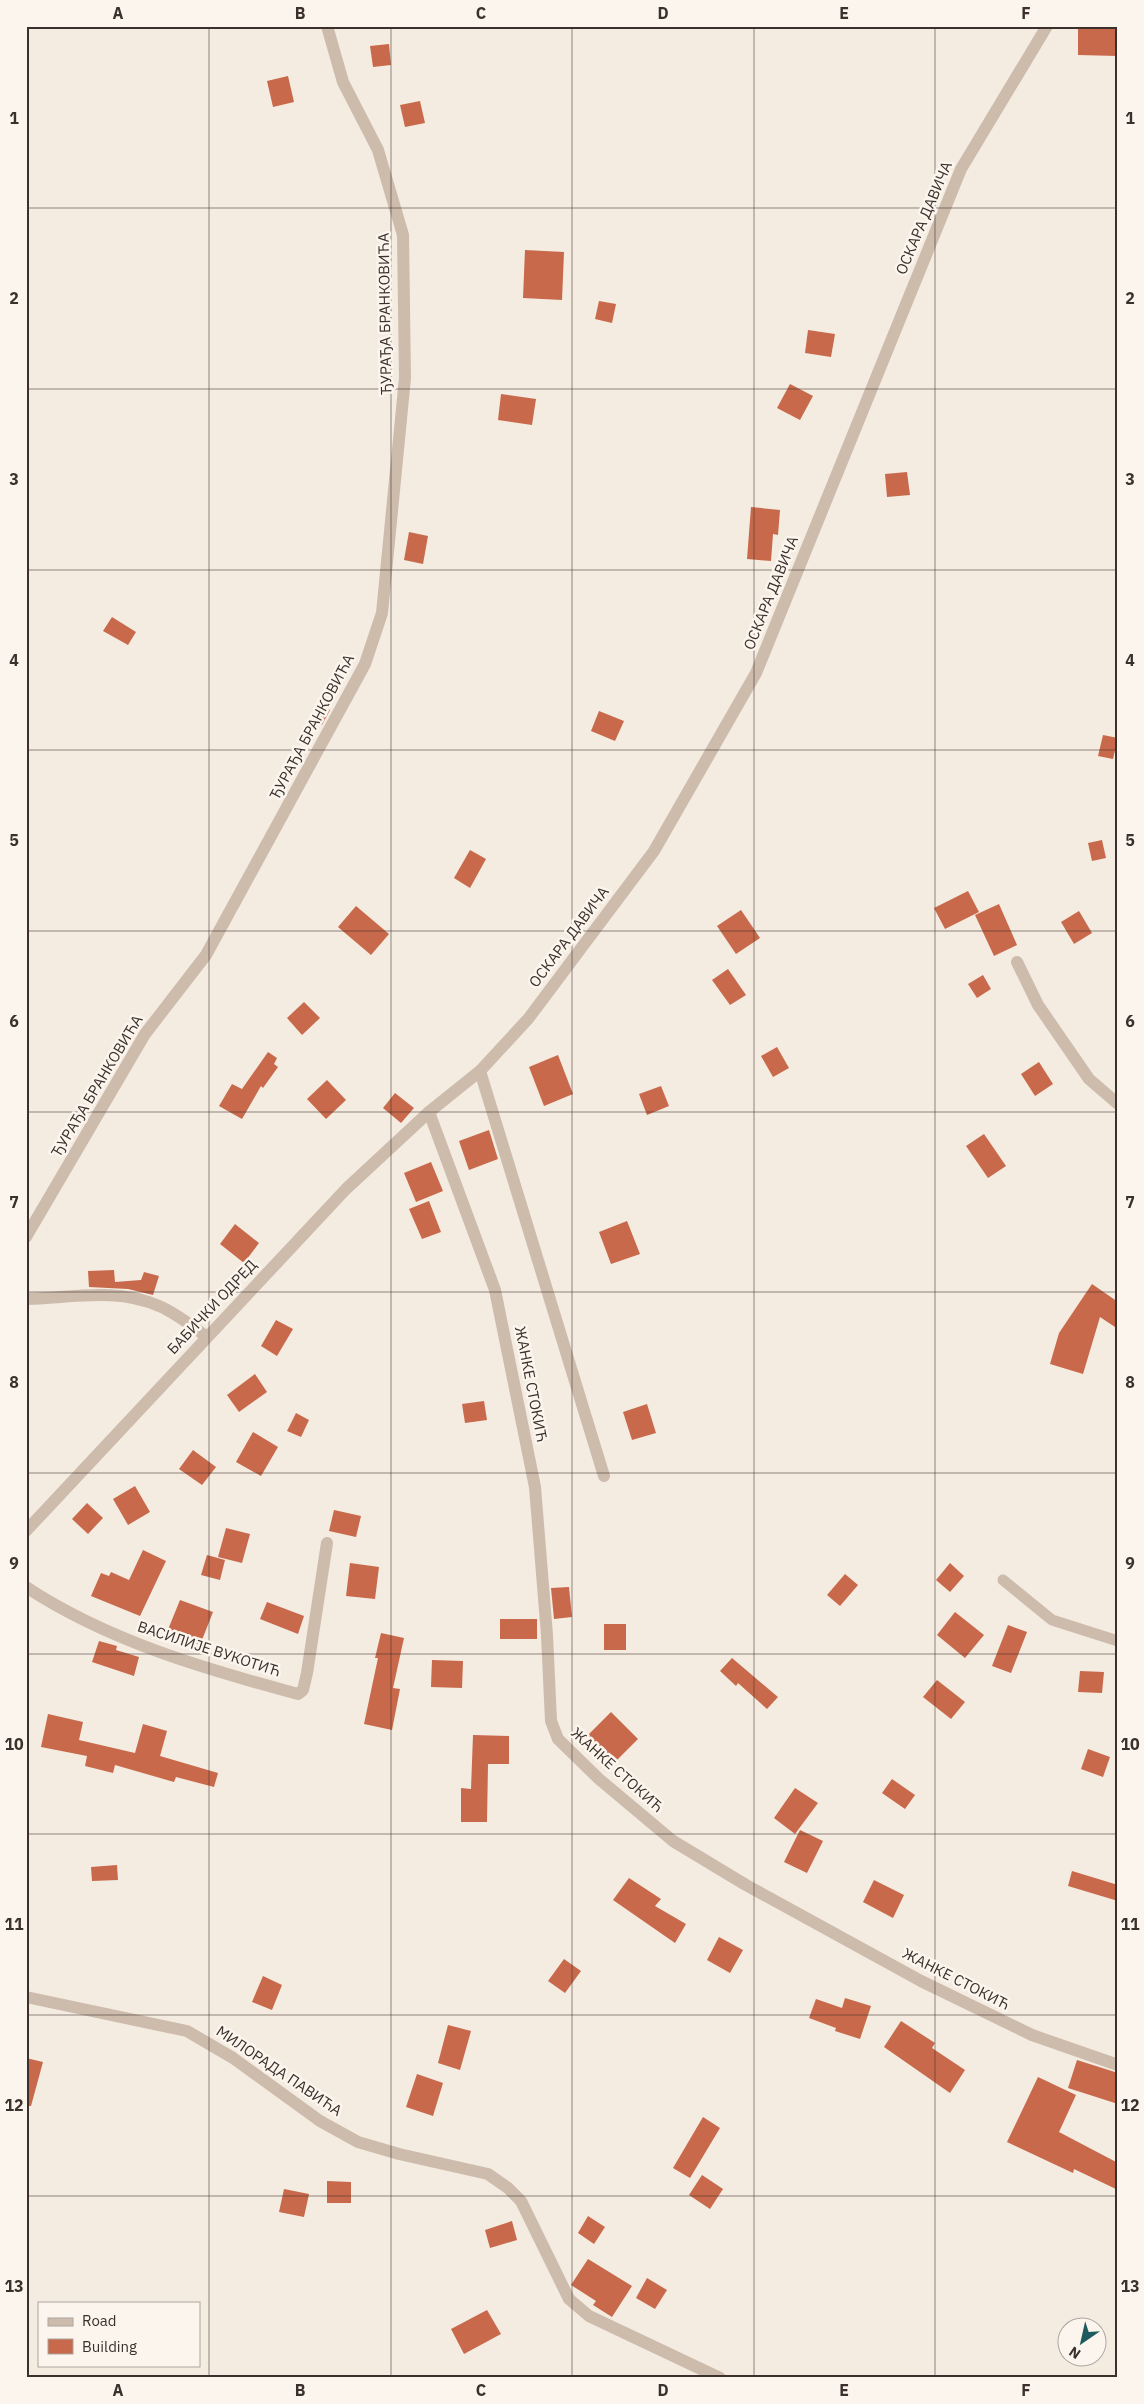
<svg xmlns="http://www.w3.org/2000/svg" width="1144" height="2404" viewBox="0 0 1144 2404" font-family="'IBM Plex Sans',sans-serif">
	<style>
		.building { fill: #c8694b }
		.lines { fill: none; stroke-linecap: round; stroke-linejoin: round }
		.lane { stroke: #cdbbac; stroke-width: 11 }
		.street { stroke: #cdbbac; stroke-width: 12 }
		.grid { fill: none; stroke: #3b302b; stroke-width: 1; stroke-opacity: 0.55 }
		.labels { text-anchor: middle; stroke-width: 5; stroke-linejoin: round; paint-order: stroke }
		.street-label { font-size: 15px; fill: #3b302b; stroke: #fbf5ee }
		.neatline { fill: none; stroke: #3b302b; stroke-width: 2 }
		.grid-label { font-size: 16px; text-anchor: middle; font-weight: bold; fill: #3b302b }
	</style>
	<rect width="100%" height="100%" fill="#f4ebe1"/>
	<g class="building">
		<polygon points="1078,26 1118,26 1118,56 1078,55"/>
		<polygon points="389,44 391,65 373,67 370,46"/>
		<polygon points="288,76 294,102 273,107 267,81"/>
		<polygon points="420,101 425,123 405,127 400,105"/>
		<polygon points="525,250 564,252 562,300 523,298"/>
		<polygon points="599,301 616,304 612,323 595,319"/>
		<polygon points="808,330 835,334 831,357 805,353"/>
		<polygon points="790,384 813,396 800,420 777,408"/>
		<polygon points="501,394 536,399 532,425 498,420"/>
		<polygon points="907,472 910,495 887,497 885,474"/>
		<polygon points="751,507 780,510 778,535 773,534 771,561 747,559"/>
		<polygon points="409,532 428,536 423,564 404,560"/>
		<polygon points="112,617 136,632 128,645 103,631"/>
		<polygon points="323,706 330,710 322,725 316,721"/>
		<polygon points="599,711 624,721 615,741 591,731"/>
		<polygon points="1103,735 1118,738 1113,759 1098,756"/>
		<polygon points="1102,840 1106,858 1092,861 1088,843"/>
		<polygon points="470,850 486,859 470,888 454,878"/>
		<polygon points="968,891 979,912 945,929 934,908"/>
		<polygon points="999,904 1017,945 994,956 975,915"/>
		<polygon points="356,906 389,934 371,955 338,927"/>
		<polygon points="741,910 760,938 736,954 717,926"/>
		<polygon points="1079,911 1092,933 1074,944 1061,922"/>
		<polygon points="728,969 746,995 730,1005 712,980"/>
		<polygon points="983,975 991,989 977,998 968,984"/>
		<polygon points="304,1002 320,1018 302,1035 287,1018"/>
		<polygon points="777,1047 789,1068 773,1077 761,1056"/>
		<polygon points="268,1052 277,1058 274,1064 278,1067 263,1088 261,1086 242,1119 219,1106 232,1084 242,1089"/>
		<polygon points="558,1055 573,1094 544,1106 529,1067"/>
		<polygon points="1039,1062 1053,1084 1035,1096 1021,1074"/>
		<polygon points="327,1080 346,1100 326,1119 307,1099"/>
		<polygon points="661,1086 669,1106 647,1115 639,1094"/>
		<polygon points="395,1093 414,1108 401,1123 383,1108"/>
		<polygon points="489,1130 498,1159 469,1170 459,1141"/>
		<polygon points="984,1134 1006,1166 988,1178 966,1146"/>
		<polygon points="431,1162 443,1191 416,1202 404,1173"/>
		<polygon points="429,1201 441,1232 422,1239 409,1209"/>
		<polygon points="627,1221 640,1254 611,1264 599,1232"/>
		<polygon points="235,1224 259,1243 244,1263 220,1244"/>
		<polygon points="114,1270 115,1282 141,1280 144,1272 159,1276 153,1295 128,1289 89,1287 88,1271"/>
		<polygon points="1092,1284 1118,1302 1118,1329 1100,1317 1083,1374 1050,1364 1059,1333"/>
		<polygon points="276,1320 293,1329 277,1356 261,1346"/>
		<polygon points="255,1374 267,1392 239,1412 227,1395"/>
		<polygon points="484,1401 487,1420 465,1423 462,1404"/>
		<polygon points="647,1404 656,1433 632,1440 623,1412"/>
		<polygon points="296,1413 309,1420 301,1437 287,1431"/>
		<polygon points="253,1432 278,1447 261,1476 236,1462"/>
		<polygon points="193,1450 216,1467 202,1485 179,1469"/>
		<polygon points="135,1486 150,1512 128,1525 113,1499"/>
		<polygon points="87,1503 103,1518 88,1534 72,1519"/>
		<polygon points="334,1510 361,1516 356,1537 329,1531"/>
		<polygon points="226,1528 250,1534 242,1563 218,1557"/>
		<polygon points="143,1550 166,1561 140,1616 91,1596 101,1573 109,1576 111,1572 129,1580"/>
		<polygon points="207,1555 225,1560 220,1580 201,1575"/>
		<polygon points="350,1563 379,1567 375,1599 346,1596"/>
		<polygon points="950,1563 964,1576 950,1592 936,1580"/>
		<polygon points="845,1574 858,1585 840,1606 827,1595"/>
		<polygon points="569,1587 572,1617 554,1619 551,1588"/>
		<polygon points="180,1600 213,1612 200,1645 167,1632"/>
		<polygon points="267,1602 304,1616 298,1634 260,1619"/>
		<polygon points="955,1612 984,1635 965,1658 937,1635"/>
		<rect x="500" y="1619" width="37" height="20"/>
		<rect x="604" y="1624" width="22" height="26"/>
		<polygon points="1008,1625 1027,1632 1011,1673 992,1666"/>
		<polygon points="381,1633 404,1638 393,1688 400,1689 392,1730 364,1724 378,1658 375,1658"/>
		<polygon points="99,1641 117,1646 116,1650 139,1657 134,1676 92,1662"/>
		<polygon points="732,1658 778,1697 767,1709 738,1683 736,1686 720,1671"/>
		<polygon points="432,1660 463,1661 462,1688 431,1687"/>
		<polygon points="1080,1671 1104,1672 1102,1693 1078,1692"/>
		<polygon points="937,1680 965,1702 951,1719 923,1697"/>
		<polygon points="611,1712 638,1739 615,1762 588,1735"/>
		<polygon points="48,1714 83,1722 79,1740 135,1753 143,1724 167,1731 160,1756 218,1773 214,1787 176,1777 174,1782 115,1765 113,1773 85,1766 87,1756 41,1747"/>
		<polygon points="473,1735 509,1736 509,1764 488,1764 487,1822 461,1822 461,1788 471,1789"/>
		<polygon points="1088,1749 1110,1757 1103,1777 1081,1769"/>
		<polygon points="892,1779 915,1795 905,1809 882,1793"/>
		<polygon points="795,1788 818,1803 795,1834 774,1818"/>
		<polygon points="800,1830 823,1841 807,1873 784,1862"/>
		<polygon points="117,1865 118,1880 92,1881 91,1867"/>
		<polygon points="1072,1871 1118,1885 1118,1901 1068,1886"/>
		<polygon points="629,1878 661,1899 655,1906 686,1924 675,1943 613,1900"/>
		<polygon points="874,1880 904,1895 893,1918 863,1902"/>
		<polygon points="719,1937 743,1950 730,1973 707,1960"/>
		<polygon points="564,1959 581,1971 565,1993 548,1981"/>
		<polygon points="263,1976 282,1985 272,2010 252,2002"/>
		<polygon points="845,1998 871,2006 860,2039 835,2031 836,2028 809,2018 816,1999 842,2008"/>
		<polygon points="901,2021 935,2043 932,2048 965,2070 950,2093 884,2047"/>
		<polygon points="448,2025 471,2031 460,2070 438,2063"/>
		<polygon points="26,2058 43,2062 31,2106 26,2106"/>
		<polygon points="1077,2060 1118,2073 1118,2104 1068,2088"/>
		<polygon points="417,2074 443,2083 433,2116 406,2107"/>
		<polygon points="1038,2077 1076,2095 1059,2132 1118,2163 1118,2190 1074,2169 1073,2173 1007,2142"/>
		<polygon points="703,2117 720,2128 690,2178 673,2168"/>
		<polygon points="702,2175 723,2189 710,2209 689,2195"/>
		<polygon points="327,2181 351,2182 351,2203 327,2203"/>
		<polygon points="284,2189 309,2194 304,2217 279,2212"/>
		<polygon points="588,2216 605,2227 594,2244 578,2233"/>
		<polygon points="512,2221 517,2240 490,2248 485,2230"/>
		<polygon points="588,2259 632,2286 612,2317 593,2305 596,2301 571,2285"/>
		<polygon points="647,2278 667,2290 655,2309 636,2298"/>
		<polygon points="487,2310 501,2334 464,2354 451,2329"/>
	</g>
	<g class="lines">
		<polyline class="lane" points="1003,1580 1052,1620 1118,1641"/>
		<g class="street">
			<polyline points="1017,962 1038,1005 1089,1079 1118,1104"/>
			<polyline points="480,1071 604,1476"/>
			<polyline points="429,1112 495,1290 535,1487 547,1635 551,1721 558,1739 599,1779 673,1841 746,1885 921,1981 1032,2035 1118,2065"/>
			<polyline points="26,1237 145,1034 206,955 365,664 382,613 405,378 403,235 378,150 343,82 327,26"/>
			<path d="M26 1299C71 1298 117 1287 159 1306 176 1313 192 1326 207 1337"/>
			<polyline points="26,1531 346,1189 429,1112 480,1071 528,1019 654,851 756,673 961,169 1047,26"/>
			<path d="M26 1587C108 1641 205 1669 298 1694L303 1690 307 1673 327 1543"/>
			<polyline points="26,1997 187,2031 233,2058 320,2121 358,2142 399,2154 488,2174 508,2188 521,2201 569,2299 589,2316 720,2378"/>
		</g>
	</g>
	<path class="grid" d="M209 26V2378M391 26V2378M572 26V2378M754 26V2378M935 26V2378M26 208H1118M26 389H1118M26 570H1118M26 750H1118M26 931H1118M26 1112H1118M26 1292H1118M26 1473H1118M26 1654H1118M26 1834H1118M26 2015H1118M26 2196H1118"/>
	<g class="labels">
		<g class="street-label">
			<text transform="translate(924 218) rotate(-67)" y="5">ОСКАРА ДАВИЧА</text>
			<text transform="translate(385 314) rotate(-91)" y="5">ЂУРАЂА БРАНКОВИЋА</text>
			<text transform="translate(771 593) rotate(-68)" y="5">ОСКАРА ДАВИЧА</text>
			<text transform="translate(312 727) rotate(-62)" y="5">ЂУРАЂА БРАНКОВИЋА</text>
			<text transform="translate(569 937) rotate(-53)" y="5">ОСКАРА ДАВИЧА</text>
			<text transform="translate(97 1086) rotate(-59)" y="5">ЂУРАЂА БРАНКОВИЋА</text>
			<text transform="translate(212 1307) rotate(-47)" y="5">БАБИЧКИ ОДРЕД</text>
			<text transform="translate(531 1384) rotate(79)" y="5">ЖАНКЕ СТОКИЋ</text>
			<text transform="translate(209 1649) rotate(18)" y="5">ВАСИЛИЈЕ ВУКОТИЋ</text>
			<text transform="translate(617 1770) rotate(42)" y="5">ЖАНКЕ СТОКИЋ</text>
			<text transform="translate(956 1979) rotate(27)" y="5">ЖАНКЕ СТОКИЋ</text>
			<text transform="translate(279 2071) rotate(34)" y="5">МИЛОРАДА ПАВИЋА</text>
		</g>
	</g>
	<rect width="1144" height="2404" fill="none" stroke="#fbf5ee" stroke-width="55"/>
	<rect x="38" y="2302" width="162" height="65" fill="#fbf5ee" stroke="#aea6a0"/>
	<rect x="48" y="2318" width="25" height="8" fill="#cdbbac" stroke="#aea6a0"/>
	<text x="82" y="2326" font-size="15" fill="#3b302b">Road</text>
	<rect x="48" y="2339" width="25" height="15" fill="#c8694b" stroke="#aea6a0"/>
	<text x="82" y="2352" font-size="15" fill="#3b302b">Building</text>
	<g transform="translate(1082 2342) rotate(214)"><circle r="24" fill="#fbf5ee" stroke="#aea6a0"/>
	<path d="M0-4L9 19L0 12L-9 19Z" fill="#1f5a5e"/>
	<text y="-8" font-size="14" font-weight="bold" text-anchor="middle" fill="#3b302b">N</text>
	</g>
	<rect x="28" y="28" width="1088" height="2348" class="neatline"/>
	<g class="grid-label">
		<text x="118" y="19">A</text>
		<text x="300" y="19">B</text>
		<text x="481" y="19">C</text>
		<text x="663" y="19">D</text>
		<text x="844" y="19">E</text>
		<text x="1026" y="19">F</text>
		<text x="14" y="124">1</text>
		<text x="1130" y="124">1</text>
		<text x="14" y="304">2</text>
		<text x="1130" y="304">2</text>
		<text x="14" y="485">3</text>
		<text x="1130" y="485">3</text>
		<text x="14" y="666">4</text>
		<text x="1130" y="666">4</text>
		<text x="14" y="846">5</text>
		<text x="1130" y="846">5</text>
		<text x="14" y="1027">6</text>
		<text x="1130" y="1027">6</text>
		<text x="14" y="1208">7</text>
		<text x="1130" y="1208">7</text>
		<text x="14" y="1388">8</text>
		<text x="1130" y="1388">8</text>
		<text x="14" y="1569">9</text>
		<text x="1130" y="1569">9</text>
		<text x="14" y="1750">10</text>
		<text x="1130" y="1750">10</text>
		<text x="14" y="1930">11</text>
		<text x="1130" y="1930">11</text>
		<text x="14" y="2111">12</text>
		<text x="1130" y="2111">12</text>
		<text x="14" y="2292">13</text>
		<text x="1130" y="2292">13</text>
		<text x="118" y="2396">A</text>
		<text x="300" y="2396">B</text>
		<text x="481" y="2396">C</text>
		<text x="663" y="2396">D</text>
		<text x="844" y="2396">E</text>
		<text x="1026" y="2396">F</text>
	</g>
</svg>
